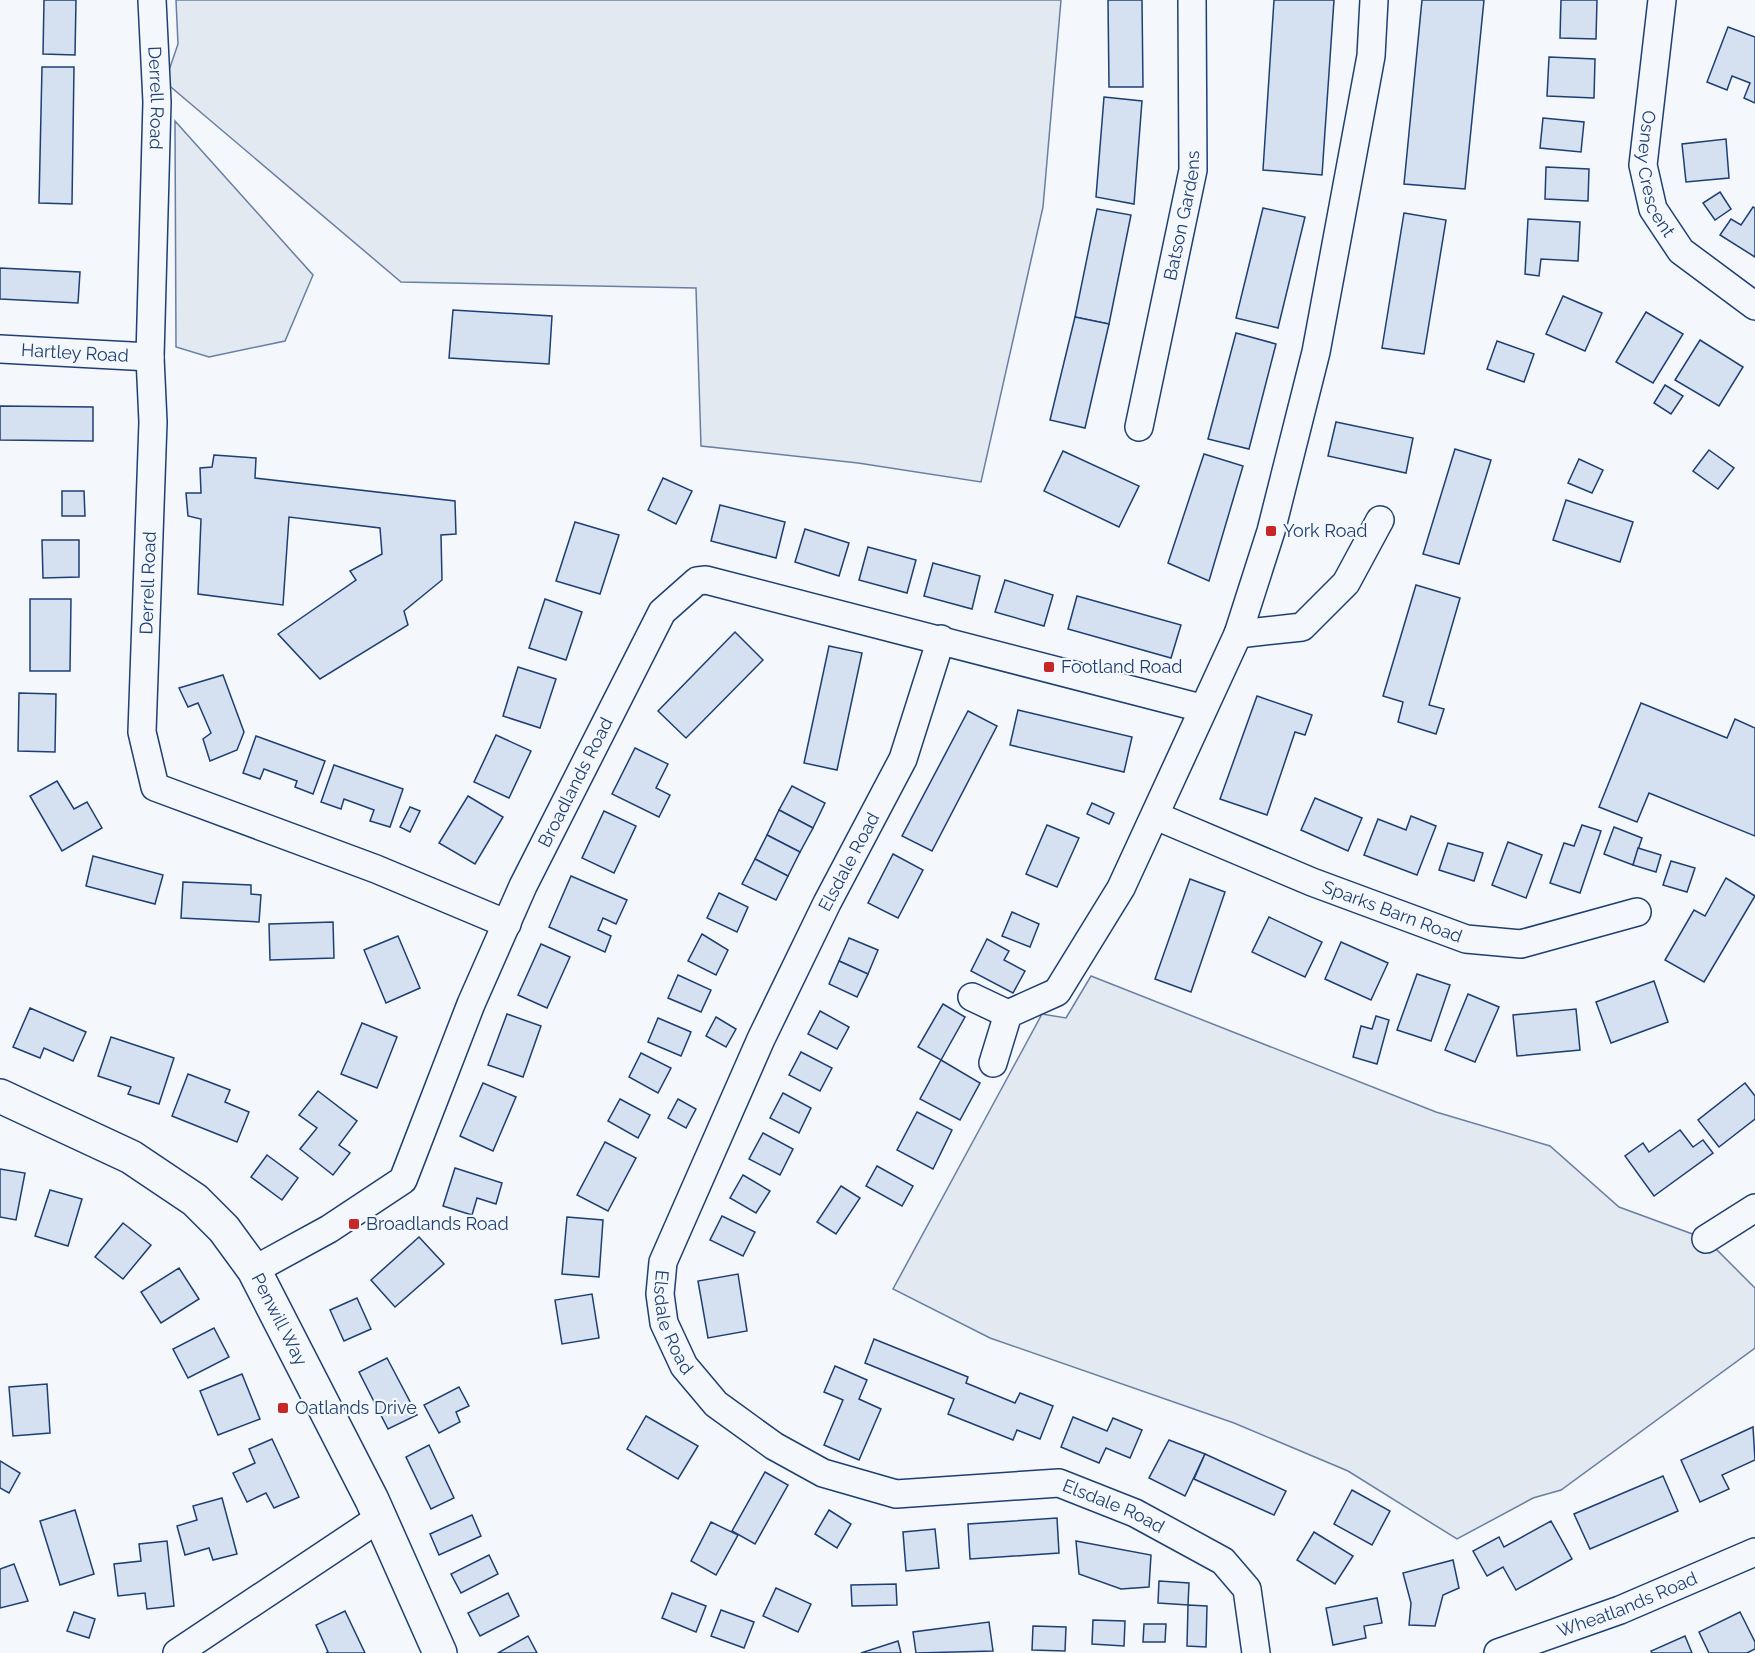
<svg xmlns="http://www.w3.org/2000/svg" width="1755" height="1653" viewBox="0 0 1755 1653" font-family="Raleway,sans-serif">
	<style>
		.green { fill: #e3e9f0; stroke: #687fa3; stroke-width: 1.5 }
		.building { fill: #d5e0f0; stroke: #1d3f73; stroke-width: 1.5 }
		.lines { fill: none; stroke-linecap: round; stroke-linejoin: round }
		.street-casing { stroke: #1d3f73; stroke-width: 30 }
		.secondary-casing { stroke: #1d3f73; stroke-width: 36 }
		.street { stroke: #f4f7fb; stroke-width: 27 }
		.secondary { stroke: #f4f7fb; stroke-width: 33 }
		.poi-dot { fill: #c62828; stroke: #f4f7fb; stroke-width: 2 }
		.labels { text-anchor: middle; stroke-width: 4.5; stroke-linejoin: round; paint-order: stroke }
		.street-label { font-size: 18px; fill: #1d3f73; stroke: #f4f7fb }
		.poi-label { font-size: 18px; fill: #1d3f73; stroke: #f4f7fb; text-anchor: start }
	</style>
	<rect width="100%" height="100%" fill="#f4f7fb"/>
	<g class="green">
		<polygon points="176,0 1061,0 1043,207 981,482 858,463 701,446 696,288 401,282 165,82 178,44"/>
		<polygon points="175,121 313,275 285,341 209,357 176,347"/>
		<polygon points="1091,976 1436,1112 1550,1146 1619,1207 1706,1239 1755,1288 1755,1348 1561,1490 1533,1498 1457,1539 1348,1471 1234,1423 990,1338 893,1289 1042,1014 1066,1018"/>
	</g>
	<g class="building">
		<polygon points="44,0 76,0 75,55 43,54"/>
		<polygon points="1108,0 1142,0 1143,87 1109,87"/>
		<polygon points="1274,0 1334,0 1322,175 1263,170"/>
		<polygon points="1422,0 1484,0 1465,189 1404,184"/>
		<polygon points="1561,0 1597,0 1596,39 1560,38"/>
		<polygon points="1728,27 1755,37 1755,103 1744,98 1750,83 1732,76 1727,90 1707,82"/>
		<polygon points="1549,57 1595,59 1594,98 1547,96"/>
		<polygon points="42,67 74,67 72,204 39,203"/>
		<polygon points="1104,97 1142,101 1134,204 1096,197"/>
		<polygon points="1543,118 1584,122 1581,152 1540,148"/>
		<polygon points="1726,139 1729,178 1686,182 1682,144"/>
		<polygon points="1546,167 1589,169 1588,201 1545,199"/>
		<polygon points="1720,192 1731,209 1715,220 1703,203"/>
		<polygon points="1753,207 1755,208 1755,257 1720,235 1731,219 1741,225"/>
		<polygon points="1263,208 1305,217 1278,328 1236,318"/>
		<polygon points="1097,209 1131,215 1109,324 1075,317"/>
		<polygon points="1404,213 1446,220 1424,354 1382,348"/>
		<polygon points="1528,219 1580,222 1578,261 1541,259 1539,276 1525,274"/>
		<polygon points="0,268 80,272 78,303 0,299"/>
		<polygon points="1563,296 1602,313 1585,351 1546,334"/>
		<polygon points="453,310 552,316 549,364 449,358"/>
		<polygon points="1646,312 1683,334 1653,383 1616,362"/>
		<polygon points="1075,317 1109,324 1085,428 1050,420"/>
		<polygon points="1236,333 1276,344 1249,449 1208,439"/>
		<polygon points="1700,340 1743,367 1719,406 1675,380"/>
		<polygon points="1497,341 1534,354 1524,382 1487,369"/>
		<polygon points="1665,385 1683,396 1671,414 1654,403"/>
		<polygon points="0,406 93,407 93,441 0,440"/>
		<polygon points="1336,422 1413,438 1406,473 1328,456"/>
		<polygon points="1455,449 1491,460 1459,564 1423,554"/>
		<polygon points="1709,450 1734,468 1718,489 1693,471"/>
		<polygon points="1063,451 1139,486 1119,527 1044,491"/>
		<polygon points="1204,454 1243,466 1209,581 1168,563"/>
		<polygon points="214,455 256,458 255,478 455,501 456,534 441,535 442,580 404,611 408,625 320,679 278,634 356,580 350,571 382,554 380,528 289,517 283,605 198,594 201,519 188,516 186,493 201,493 200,468 212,467"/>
		<polygon points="1579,459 1603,470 1592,493 1568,483"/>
		<polygon points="663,478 692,491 676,524 648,510"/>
		<polygon points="62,491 84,491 85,516 62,516"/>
		<polygon points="1566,500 1633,522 1620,562 1553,540"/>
		<polygon points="720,505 785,522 776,558 711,541"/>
		<polygon points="575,522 619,535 600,594 556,581"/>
		<polygon points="805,529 849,543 839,576 795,562"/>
		<polygon points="42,540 79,540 79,577 43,578"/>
		<polygon points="868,547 916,560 907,593 859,580"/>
		<polygon points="933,563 980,576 972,609 924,596"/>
		<polygon points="1005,580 1053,595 1044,626 995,612"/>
		<polygon points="1416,585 1460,598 1429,705 1444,709 1436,734 1398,722 1403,702 1383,696"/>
		<polygon points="1077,596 1181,625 1171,658 1068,629"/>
		<polygon points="30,599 71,599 70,671 30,671"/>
		<polygon points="545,599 582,612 566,660 529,648"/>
		<polygon points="735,632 763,660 686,738 658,711"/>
		<polygon points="829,646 862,653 837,770 804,763"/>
		<polygon points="518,667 556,679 540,728 503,716"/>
		<polygon points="223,675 244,732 237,750 210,761 203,739 211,733 198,703 188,707 179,688"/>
		<polygon points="19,693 56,694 55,752 18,751"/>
		<polygon points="1257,696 1312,715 1305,735 1295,732 1267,815 1220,799"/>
		<polygon points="1641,703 1727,738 1735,719 1755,728 1755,836 1649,793 1637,822 1599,807"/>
		<polygon points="1018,710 1132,737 1124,772 1010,745"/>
		<polygon points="968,711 997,726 932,851 902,836"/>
		<polygon points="496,735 531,751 509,798 474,782"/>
		<polygon points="256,736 325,761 313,794 295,787 297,781 264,769 260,779 243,773"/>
		<polygon points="635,748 668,764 656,788 670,795 659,817 612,794"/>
		<polygon points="334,765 403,789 390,827 370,821 374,810 344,799 341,809 321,802"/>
		<polygon points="57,781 74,809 87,802 102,828 62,851 30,796"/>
		<polygon points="792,786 825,803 813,828 779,810"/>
		<polygon points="468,796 503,817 475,864 439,843"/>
		<polygon points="1315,798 1362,818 1348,851 1301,830"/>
		<polygon points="1092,803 1114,813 1109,824 1087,814"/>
		<polygon points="410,807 420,811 410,832 400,827"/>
		<polygon points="779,810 813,828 800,852 767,835"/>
		<polygon points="604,811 636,826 614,873 582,858"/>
		<polygon points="1411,816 1436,826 1417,875 1364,855 1378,819 1406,830"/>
		<polygon points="1047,825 1079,838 1057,887 1026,874"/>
		<polygon points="1582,825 1601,831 1580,893 1550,883 1564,843 1574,846"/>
		<polygon points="1614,827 1642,838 1633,865 1604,854"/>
		<polygon points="767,835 800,852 788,876 755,859"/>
		<polygon points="1508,842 1542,855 1526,898 1492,885"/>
		<polygon points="1448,843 1483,853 1474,881 1439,870"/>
		<polygon points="1638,848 1661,855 1656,872 1633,865"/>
		<polygon points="893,854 923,870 898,918 868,903"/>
		<polygon points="93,856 163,875 155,904 86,886"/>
		<polygon points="755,859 788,876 776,900 742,884"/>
		<polygon points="1671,861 1695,868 1687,892 1663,885"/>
		<polygon points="571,876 627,900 616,924 603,918 598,930 611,936 605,952 549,927"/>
		<polygon points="1726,878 1755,896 1704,982 1665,960 1694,910 1705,916"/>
		<polygon points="1190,879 1225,892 1191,992 1155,979"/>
		<polygon points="183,882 251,885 251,894 261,895 259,922 181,918"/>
		<polygon points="719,893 748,907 737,932 707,918"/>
		<polygon points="1012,912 1039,924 1030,947 1002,936"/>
		<polygon points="1269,917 1322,942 1305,977 1252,952"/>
		<polygon points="333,922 334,958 270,960 269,924"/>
		<polygon points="702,934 728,950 716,975 688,961"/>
		<polygon points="398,936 420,988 386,1003 364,950"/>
		<polygon points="849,938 878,950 868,974 839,961"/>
		<polygon points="987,939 1009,951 1004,960 1025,971 1013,993 971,971"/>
		<polygon points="1341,942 1388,963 1371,1000 1325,979"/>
		<polygon points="541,944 570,957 547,1008 518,995"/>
		<polygon points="839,961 868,974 857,997 829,984"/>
		<polygon points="1417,974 1450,985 1431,1041 1397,1030"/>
		<polygon points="678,975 711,990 701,1012 668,998"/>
		<polygon points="1654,981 1668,1022 1611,1043 1596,1002"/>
		<polygon points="1468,994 1499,1007 1475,1062 1445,1050"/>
		<polygon points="943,1004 965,1017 941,1060 918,1047"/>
		<polygon points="30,1008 86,1032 73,1061 44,1048 40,1058 13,1047"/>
		<polygon points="1576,1009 1580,1050 1517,1056 1513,1015"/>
		<polygon points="820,1011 849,1027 837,1049 808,1034"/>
		<polygon points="507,1014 541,1026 523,1077 488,1065"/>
		<polygon points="1376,1016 1389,1020 1377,1064 1353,1057 1361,1026 1372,1029"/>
		<polygon points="716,1017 736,1029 726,1047 706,1036"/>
		<polygon points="658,1018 691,1032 681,1056 648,1042"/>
		<polygon points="362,1023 397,1037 377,1088 341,1074"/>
		<polygon points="111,1037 174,1058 159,1104 128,1094 131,1087 98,1076"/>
		<polygon points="801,1052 832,1068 820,1091 789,1075"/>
		<polygon points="641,1053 671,1068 658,1093 629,1077"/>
		<polygon points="941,1060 980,1083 960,1120 920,1099"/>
		<polygon points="188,1074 230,1090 225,1102 249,1112 237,1142 172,1116"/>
		<polygon points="483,1083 516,1097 493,1151 460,1136"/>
		<polygon points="1745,1083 1755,1096 1755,1119 1719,1147 1698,1120"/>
		<polygon points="318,1091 357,1121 339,1145 350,1153 333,1175 300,1149 317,1128 299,1115"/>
		<polygon points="783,1093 811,1108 799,1133 770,1118"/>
		<polygon points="620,1099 650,1115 638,1138 608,1121"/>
		<polygon points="678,1099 696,1109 686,1128 668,1118"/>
		<polygon points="917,1112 952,1130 933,1169 897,1150"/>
		<polygon points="1680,1130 1693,1147 1703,1140 1713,1153 1654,1196 1625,1156 1643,1143 1649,1152"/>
		<polygon points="763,1133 793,1149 780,1175 749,1159"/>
		<polygon points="605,1142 636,1158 608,1211 577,1195"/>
		<polygon points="267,1155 298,1178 282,1200 251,1177"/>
		<polygon points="877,1166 913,1186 902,1206 866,1186"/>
		<polygon points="455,1168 502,1183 496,1204 477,1198 472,1215 443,1206"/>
		<polygon points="0,1169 25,1173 16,1220 0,1217"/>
		<polygon points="743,1175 770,1191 756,1213 730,1198"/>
		<polygon points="841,1186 860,1198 836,1234 817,1222"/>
		<polygon points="50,1190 82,1199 68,1246 35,1236"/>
		<polygon points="722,1216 755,1232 743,1256 710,1240"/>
		<polygon points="567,1217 603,1220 599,1277 562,1274"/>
		<polygon points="123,1223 151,1245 123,1279 95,1257"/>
		<polygon points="419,1237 444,1264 395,1307 371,1280"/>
		<polygon points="179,1268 199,1299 161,1323 141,1292"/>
		<polygon points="738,1274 747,1331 708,1338 698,1281"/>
		<polygon points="592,1294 599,1338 562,1344 555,1300"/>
		<polygon points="357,1298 371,1329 344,1341 330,1310"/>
		<polygon points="214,1328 229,1357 188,1378 173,1349"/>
		<polygon points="874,1339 968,1377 966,1383 1015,1403 1020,1393 1053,1406 1040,1439 1017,1430 1013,1440 948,1414 954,1399 865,1363"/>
		<polygon points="387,1358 417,1415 388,1429 359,1372"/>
		<polygon points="835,1366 867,1380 859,1399 881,1409 859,1460 824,1445 843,1400 824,1392"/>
		<polygon points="242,1374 260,1419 218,1435 200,1391"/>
		<polygon points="47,1384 50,1433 13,1436 9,1387"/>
		<polygon points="459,1387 469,1406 456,1412 460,1422 439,1433 424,1405"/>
		<polygon points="646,1416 698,1446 678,1479 627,1449"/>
		<polygon points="1073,1417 1107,1431 1113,1418 1142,1430 1130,1458 1106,1448 1099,1463 1061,1447"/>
		<polygon points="1753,1427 1755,1460 1722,1475 1729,1489 1700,1502 1681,1460"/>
		<polygon points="272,1439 299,1497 274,1508 266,1493 247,1502 233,1473 255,1463 249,1449"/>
		<polygon points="1169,1440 1205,1454 1185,1496 1149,1478"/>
		<polygon points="429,1445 454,1498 431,1509 406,1457"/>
		<polygon points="1205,1454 1286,1491 1274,1515 1194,1479"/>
		<polygon points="0,1461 20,1473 9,1493 0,1488"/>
		<polygon points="765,1472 788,1485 755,1544 732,1531"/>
		<polygon points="1663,1476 1678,1511 1590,1549 1574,1514"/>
		<polygon points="1352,1490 1390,1511 1372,1545 1334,1524"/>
		<polygon points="222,1498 237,1554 213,1560 209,1548 185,1555 177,1526 197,1520 193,1506"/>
		<polygon points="75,1510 94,1574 60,1585 40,1521"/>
		<polygon points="829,1510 851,1524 837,1548 815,1534"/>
		<polygon points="472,1515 481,1536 439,1555 430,1534"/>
		<polygon points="1057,1518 1059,1553 970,1559 968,1524"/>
		<polygon points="1551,1521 1572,1559 1516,1590 1503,1567 1487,1576 1473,1551 1499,1537 1504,1547"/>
		<polygon points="711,1522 738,1535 716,1575 691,1561"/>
		<polygon points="935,1529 939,1568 906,1571 903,1532"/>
		<polygon points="1314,1532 1353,1556 1335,1584 1297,1560"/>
		<polygon points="167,1541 174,1606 147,1609 145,1593 118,1596 114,1564 141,1561 139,1544"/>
		<polygon points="1076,1541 1151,1555 1149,1587 1121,1589 1079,1574"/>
		<polygon points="489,1555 498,1574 461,1593 451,1574"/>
		<polygon points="1453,1560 1459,1588 1443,1595 1435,1626 1409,1625 1411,1603 1403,1573"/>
		<polygon points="14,1564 28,1601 0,1608 0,1569"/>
		<polygon points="1159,1581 1189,1583 1188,1605 1158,1603"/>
		<polygon points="896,1584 897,1605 852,1606 851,1585"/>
		<polygon points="776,1588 811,1604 798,1632 763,1616"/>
		<polygon points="508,1593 519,1616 480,1636 468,1613"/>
		<polygon points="672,1593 706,1606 696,1632 662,1618"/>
		<polygon points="1377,1598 1382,1623 1364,1626 1366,1638 1333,1645 1326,1608"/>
		<polygon points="1188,1605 1207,1606 1206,1647 1187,1646"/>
		<polygon points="721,1610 754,1622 744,1648 711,1636"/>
		<polygon points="345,1611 365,1653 326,1653 328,1652 316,1625"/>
		<polygon points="74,1612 95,1619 89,1638 67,1631"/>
		<polygon points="1740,1612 1755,1642 1755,1649 1747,1653 1709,1653 1699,1632"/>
		<polygon points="1093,1620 1125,1621 1124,1646 1092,1644"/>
		<polygon points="989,1622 993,1651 916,1653 913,1632"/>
		<polygon points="1144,1624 1166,1624 1165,1642 1143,1642"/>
		<polygon points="1033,1626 1066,1627 1065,1651 1032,1650"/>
		<polygon points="528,1636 537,1653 498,1653"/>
		<polygon points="1685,1636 1692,1653 1652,1653 1651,1651"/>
		<polygon points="898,1641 901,1653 861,1653"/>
	</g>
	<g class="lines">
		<defs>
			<g id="street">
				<path id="s1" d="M152 0 157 102 150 357 153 422 142 732 155 787 376 869 507 924"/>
				<path id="s2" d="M1662 0 1643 165 1653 209 1681 251 1755 306"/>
				<path id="s3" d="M0 349 150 357"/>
				<path id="s4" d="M1139 427 1193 170 1192 0"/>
				<polyline points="1238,634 1302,627 1346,583 1380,520"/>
				<path id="s5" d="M941 639 903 759 827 903 761 1039 663 1262 660 1294 664 1323 684 1366 716 1404 774 1446 823 1473 896 1494 1059 1483 1135 1513 1223 1561 1247 1589 1256 1653"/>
				<path id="s6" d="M1156 816 1312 882 1466 939 1521 944 1637 912"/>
				<polyline points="972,997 1008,1014"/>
				<polyline points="993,1063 1008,1014 1057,992 1121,888 1238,634 1271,531 1316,352 1371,56 1374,0"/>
				<polyline points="1706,1239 1755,1208"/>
				<path id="s7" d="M254 1270 329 1229 403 1180 471 1004 523 886 662 612 697 581 706 580 1201 708"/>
				<polyline points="177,1653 378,1519"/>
				<path id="s8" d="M1498 1653 1620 1610 1755 1552"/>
			</g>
			<g id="secondary">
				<path id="s9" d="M0 1096 131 1157 195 1200 224 1229 254 1270 372 1500 440 1653"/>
			</g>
		</defs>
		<use href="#street" class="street-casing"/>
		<use href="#secondary" class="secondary-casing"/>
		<use href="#street" class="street"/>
		<use href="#secondary" class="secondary"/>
	</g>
	<g class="poi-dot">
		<rect x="1265" y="525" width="12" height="12" rx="3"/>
		<rect x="1043" y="661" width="12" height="12" rx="3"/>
		<rect x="348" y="1218" width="12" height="12" rx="3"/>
		<rect x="277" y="1402" width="12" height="12" rx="3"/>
	</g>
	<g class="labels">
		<g class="street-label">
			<text dy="6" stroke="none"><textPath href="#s1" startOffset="98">Derrell Road</textPath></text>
			<text dy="6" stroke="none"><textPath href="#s2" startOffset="177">Osney Crescent</textPath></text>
			<text dy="6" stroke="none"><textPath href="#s4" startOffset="216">Batson Gardens</textPath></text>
			<text dy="6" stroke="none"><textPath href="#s3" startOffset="75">Hartley Road</textPath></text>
			<text transform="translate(148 583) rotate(-88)" y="6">Derrell Road</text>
			<text dy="6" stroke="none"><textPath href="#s7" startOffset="608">Broadlands Road</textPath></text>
			<text transform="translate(849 862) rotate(-62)" y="6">Elsdale Road</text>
			<text dy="6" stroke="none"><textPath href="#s6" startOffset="255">Sparks Barn Road</textPath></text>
			<text dy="6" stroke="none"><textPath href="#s9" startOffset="369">Penwill Way</textPath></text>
			<text dy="6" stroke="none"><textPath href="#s5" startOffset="746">Elsdale Road</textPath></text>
			<text dy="6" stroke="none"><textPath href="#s5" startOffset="1268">Elsdale Road</textPath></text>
			<text dy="6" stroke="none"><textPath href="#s8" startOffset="138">Wheatlands Road</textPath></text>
		</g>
		<g class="poi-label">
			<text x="1283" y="537">York Road</text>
			<text x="1061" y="673">Footland Road</text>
			<text x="366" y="1230">Broadlands Road</text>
			<text x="295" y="1414">Oatlands Drive</text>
		</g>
	</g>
</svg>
